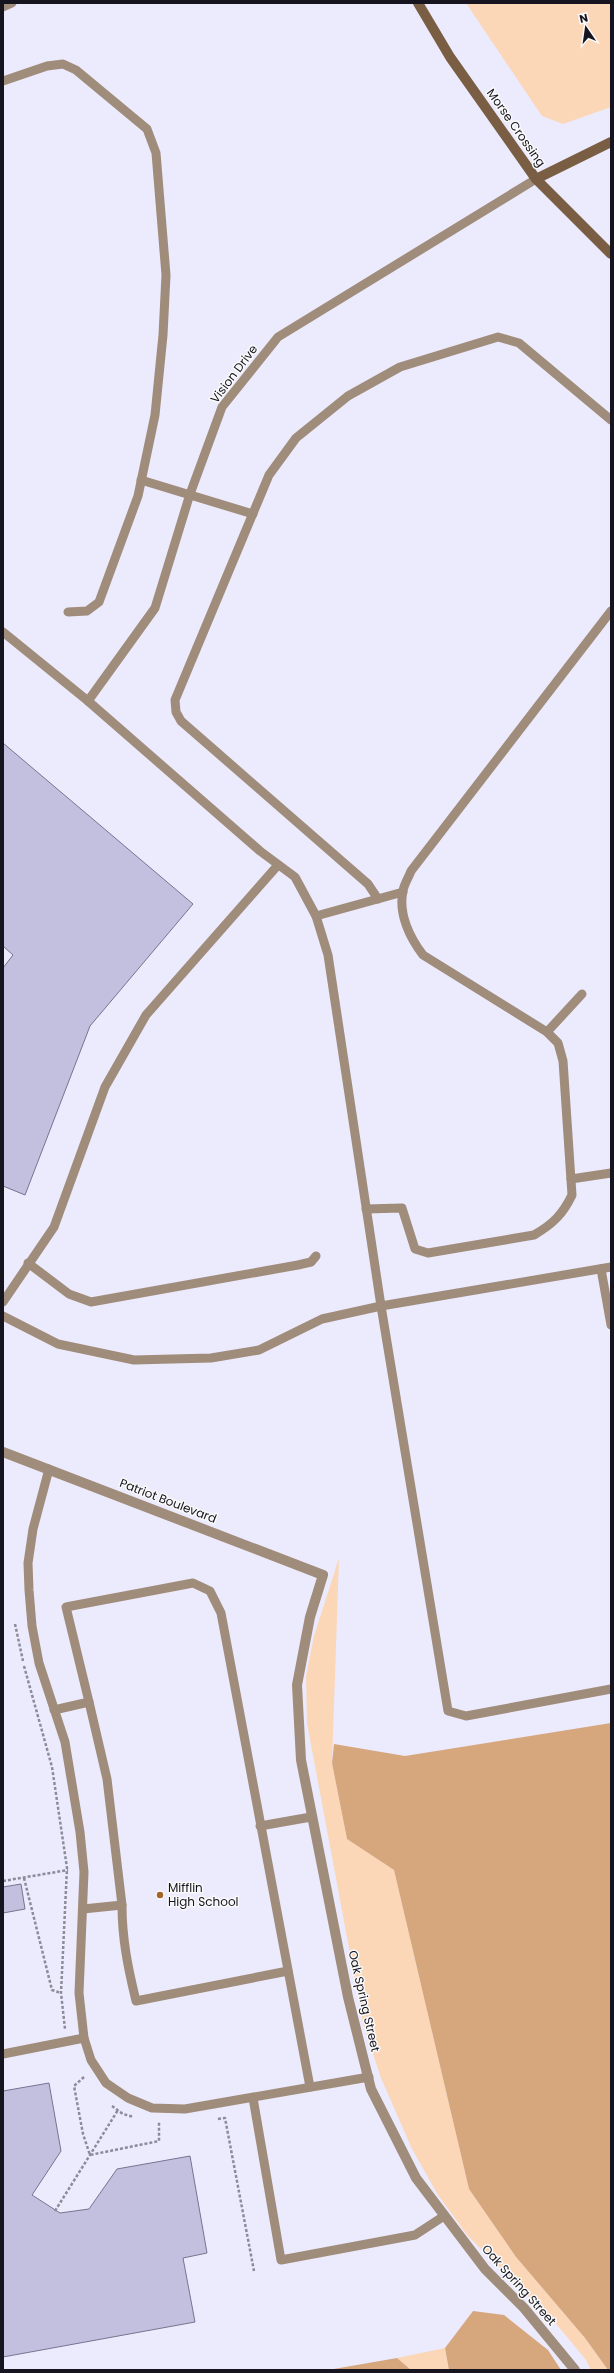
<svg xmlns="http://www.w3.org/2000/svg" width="614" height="2373" viewBox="0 0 614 2373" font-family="Poppins,sans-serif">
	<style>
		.green { fill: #fbd7b7 }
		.forest { fill: #d6a77d }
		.building { fill: #c3bfde; stroke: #787490 }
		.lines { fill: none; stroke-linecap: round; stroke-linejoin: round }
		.path { stroke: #8d8b9a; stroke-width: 2.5; stroke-dasharray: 3 2; stroke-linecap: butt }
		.lane { stroke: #a08c7a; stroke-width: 9 }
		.street { stroke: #a08c7a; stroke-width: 10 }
		.secondary { stroke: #7a5e44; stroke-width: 10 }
		.poi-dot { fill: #a26728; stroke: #fafafa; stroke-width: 1.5 }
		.labels { text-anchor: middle; stroke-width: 3; stroke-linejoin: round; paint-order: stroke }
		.street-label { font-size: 12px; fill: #16151f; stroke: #fafafa }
		.poi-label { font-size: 12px; fill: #16151f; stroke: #fafafa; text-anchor: start }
	</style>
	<rect width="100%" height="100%" fill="#eceafd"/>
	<g class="green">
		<polygon points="466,3 611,3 611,107 563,124 542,116"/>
		<polygon points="339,1558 332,1763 347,1839 394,1870 469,2189 516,2257 585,2338 608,2370 591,2370 586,2360 558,2326 468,2236 438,2195 412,2149 381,2078 363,2023 307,1723 306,1676 314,1636"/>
		<polygon points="445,2348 449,2370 411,2370 397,2358"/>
	</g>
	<g class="forest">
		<polygon points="611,1723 611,2370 608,2370 585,2338 516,2257 469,2189 394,1870 347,1839 332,1763 334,1744 405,1756"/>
		<polygon points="473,2311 504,2315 548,2350 561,2370 449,2370 445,2348"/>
		<polygon points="397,2358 411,2370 328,2370"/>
	</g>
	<g class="building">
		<polygon points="3,743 193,904 90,1026 25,1195 3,1186 3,968 13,955 3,946"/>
		<polygon points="21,1884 25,1909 3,1913 3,1887"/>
		<polygon points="49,2083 61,2151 32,2195 60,2213 89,2209 117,2169 190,2156 207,2253 183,2258 195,2322 3,2357 3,2091"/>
	</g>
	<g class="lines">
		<g class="path">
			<polyline points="15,1624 23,1661"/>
			<polyline points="24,1666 52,1767 67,1868 61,1993 65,2029"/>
			<polyline points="24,1878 52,1990 61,1993"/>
			<polyline points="3,1881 68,1870"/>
			<polyline points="84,2077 74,2086 83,2134 90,2155 159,2141 159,2122"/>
			<polyline points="112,2106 123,2114 134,2117"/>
			<polyline points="218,2119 225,2118 254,2271"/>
			<polyline points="55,2211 118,2110"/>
		</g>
		<g class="lane">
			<polyline points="3,7 12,3"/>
			<polyline points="3,81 47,66 63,64 76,70 147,129 156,153 166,275 163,335 155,415 138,496 99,602 87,611 68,612"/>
			<polyline points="141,480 253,514"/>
			<polyline points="3,632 88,701 260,851 295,877 316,916 328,955 381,1306 448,1711 466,1716 611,1689"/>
			<polyline points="88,701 155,608 190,494 222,407 278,337 536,179"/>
			<polyline points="378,899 368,884 181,721 176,712 175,700 269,475 296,438 348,396 400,367 498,337 519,343 611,420"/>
			<polyline points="316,916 403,892"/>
			<polyline points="547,1032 582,994"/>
			<polyline points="571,1179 611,1173"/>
			<path d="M366 1209 402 1208 415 1249 428 1253 534 1235C553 1224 563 1214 572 1195L563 1061 558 1043 547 1032 423 955C410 938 398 914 403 891 404 884 409 877 411 871L611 611"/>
			<polyline points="28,1263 69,1294 91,1302 298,1265 311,1262 316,1256"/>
			<polyline points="601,1269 611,1325"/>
			<polyline points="3,1302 54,1227 105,1087 146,1015 278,865"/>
			<polyline points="3,1316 58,1344 134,1360 211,1358 259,1350 322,1319 381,1306 611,1267"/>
			<polyline points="49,1469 33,1529 28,1563 29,1590 32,1626 39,1663 65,1742 80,1832 84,1872 79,1993 84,2038 91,2060 106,2083 128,2098 152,2108 185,2109 369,2077"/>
			<polyline points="54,1710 89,1702 66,1607 193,1583 210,1591 221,1613 310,2087"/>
			<polyline points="260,1826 311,1817"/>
			<path d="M122 1905C122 1939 128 1968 136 2001L288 1971"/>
			<polyline points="83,1909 122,1905 107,1779 89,1702"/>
			<polyline points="3,2054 84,2038"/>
			<polyline points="253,2098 281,2260 415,2235 444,2216"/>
		</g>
		<polyline class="street" points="3,1452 323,1575 310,1617 297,1685 301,1760 348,1997 371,2089 416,2178 485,2269 524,2308 575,2370"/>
		<g class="secondary">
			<polyline points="418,3 450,57 536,179 611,254"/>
			<polyline points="536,179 611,142"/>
		</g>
	</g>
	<circle class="poi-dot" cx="160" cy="1895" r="4"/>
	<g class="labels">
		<g class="street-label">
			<text transform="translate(516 128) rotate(55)" y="4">Morse Crossing</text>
			<text transform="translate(234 374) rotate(-53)" y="4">Vision Drive</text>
			<text transform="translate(168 1501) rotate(21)" y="4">Patriot Boulevard</text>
			<text transform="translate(364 2001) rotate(77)" y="4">Oak Spring Street</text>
			<text transform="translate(519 2285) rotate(48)" y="4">Oak Spring Street</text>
		</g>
		<g class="poi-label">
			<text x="168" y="1892">Mifflin<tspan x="168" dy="14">High School</tspan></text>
		</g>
	</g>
	<rect width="614" height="2373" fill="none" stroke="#16151f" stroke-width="8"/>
	<g transform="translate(586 28) rotate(347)" stroke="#fafafa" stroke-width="3" paint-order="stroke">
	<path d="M0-3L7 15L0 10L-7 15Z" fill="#16151f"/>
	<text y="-6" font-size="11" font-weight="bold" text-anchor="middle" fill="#16151f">N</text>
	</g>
</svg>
